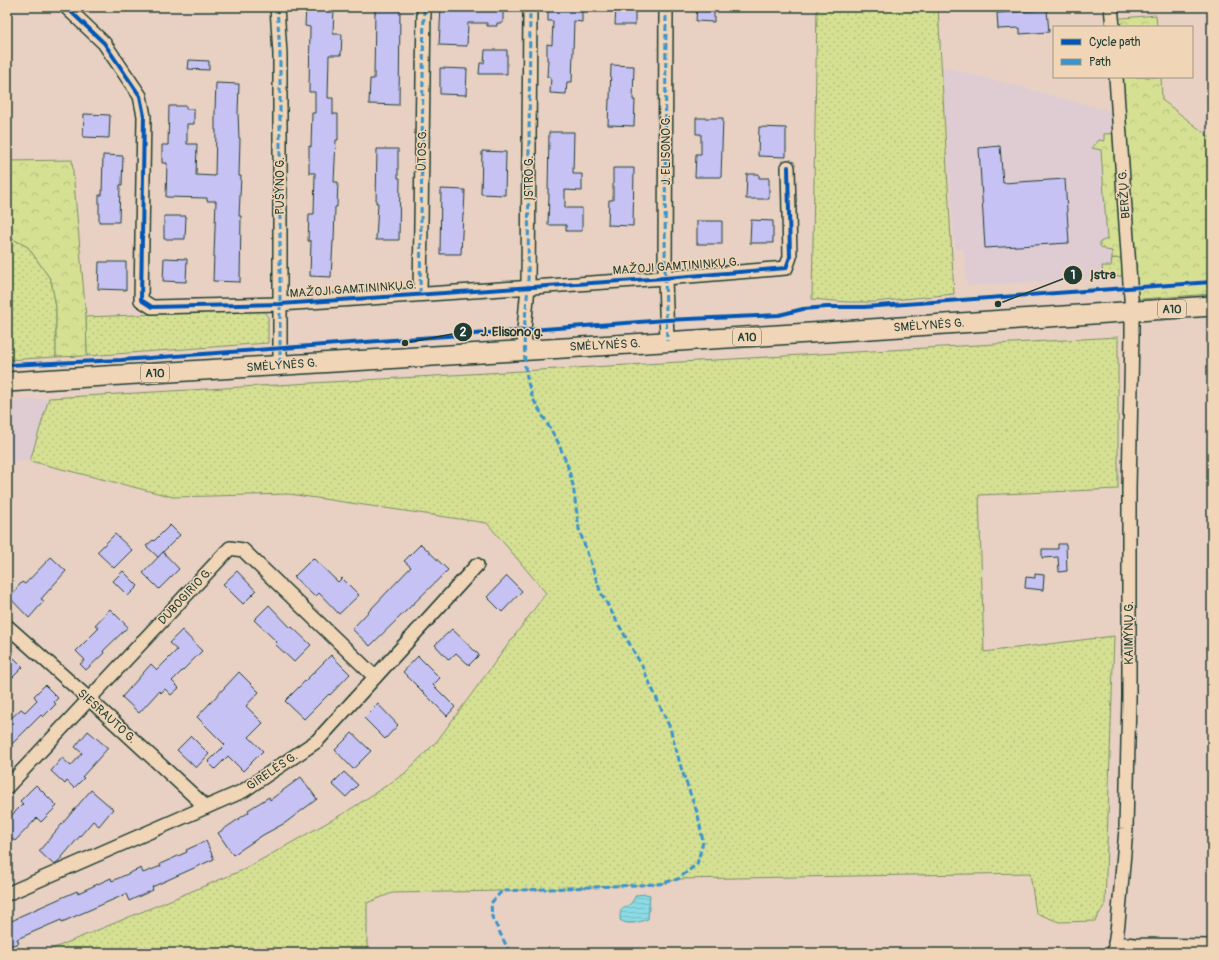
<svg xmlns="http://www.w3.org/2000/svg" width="1219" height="960" viewBox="0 0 1219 960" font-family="Pangolin,sans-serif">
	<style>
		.built { fill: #deccd2 }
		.grass { fill: url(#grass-dots); stroke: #7a8e64 }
		.forest { fill: url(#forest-crowns); stroke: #7a8e64 }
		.water { fill: url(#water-rules); stroke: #5f9c9e }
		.building { fill: #c7c2f4; stroke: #1f3d34 }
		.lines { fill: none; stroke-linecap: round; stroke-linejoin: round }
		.minor-casing { stroke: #1f3d34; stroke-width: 16 }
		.highway-casing { stroke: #1f3d34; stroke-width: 22 }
		.minor { stroke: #f0d5b7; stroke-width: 13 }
		.highway { stroke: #f0d5b7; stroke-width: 19 }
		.quiet { stroke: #3993ce; stroke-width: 3; stroke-dasharray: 6 3; stroke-linecap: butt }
		.cycleway-casing { stroke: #f0d5b7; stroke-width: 6 }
		.cycleway { stroke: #0057b8; stroke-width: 4 }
		.labels { text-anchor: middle; stroke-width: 3; stroke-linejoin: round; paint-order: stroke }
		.shield { fill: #f0d5b7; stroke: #5e6b5b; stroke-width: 1 }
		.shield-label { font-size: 11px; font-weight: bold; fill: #1f3d34 }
		.street-label { font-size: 12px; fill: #1f3d34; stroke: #f0d5b7 }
		.leader { fill: none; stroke: #1f3d34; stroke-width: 1.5 }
		.callout-dot { fill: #1f3d34; stroke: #f0d5b7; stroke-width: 1.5 }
		.mark-label { font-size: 12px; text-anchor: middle; font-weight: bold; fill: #fff }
		.callout-label { font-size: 13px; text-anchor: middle; font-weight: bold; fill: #1f3d34; stroke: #f0d5b7; stroke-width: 3; stroke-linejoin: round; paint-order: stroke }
	</style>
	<defs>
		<pattern id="grass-dots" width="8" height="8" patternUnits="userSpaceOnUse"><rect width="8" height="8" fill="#d5e093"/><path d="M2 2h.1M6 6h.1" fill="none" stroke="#b6c17f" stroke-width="1.8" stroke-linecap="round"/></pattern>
		<pattern id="forest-crowns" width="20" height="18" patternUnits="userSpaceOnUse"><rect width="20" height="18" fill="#d5e093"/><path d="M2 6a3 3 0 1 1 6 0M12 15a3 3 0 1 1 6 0" fill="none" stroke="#b6c17f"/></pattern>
		<pattern id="water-rules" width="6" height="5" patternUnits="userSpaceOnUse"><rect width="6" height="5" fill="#8adbe5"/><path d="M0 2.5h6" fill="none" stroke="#77bdc5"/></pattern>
	</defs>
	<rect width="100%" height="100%" fill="#e8d1c3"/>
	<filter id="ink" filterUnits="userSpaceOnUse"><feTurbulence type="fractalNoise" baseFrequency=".025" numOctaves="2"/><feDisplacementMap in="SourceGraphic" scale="8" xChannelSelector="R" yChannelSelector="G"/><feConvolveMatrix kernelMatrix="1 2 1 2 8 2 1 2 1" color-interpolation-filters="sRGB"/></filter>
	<g filter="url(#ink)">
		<g class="built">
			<polygon points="941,66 1118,113 1129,275 1103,278 967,286 964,249 955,249"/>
			<polygon points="49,398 30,461 7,462 7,401"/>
		</g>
		<g class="grass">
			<polygon points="817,7 938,7 954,294 874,302 847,302 812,299"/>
			<polygon points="7,236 28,247 51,280 56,307 56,357 7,360"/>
			<polygon points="1112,258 1128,259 1129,275 1103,278 1102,266 1111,266"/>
			<polygon points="262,310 268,317 268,343 87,356 86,317"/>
			<polygon points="1118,337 1118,489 979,495 984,652 1114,636 1105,904 1095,921 1059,922 1036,913 1030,873 678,879 659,884 502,891 392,893 367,903 367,953 42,953 243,870 346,812 404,774 437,741 546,593 487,523 289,494 173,497 30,461 49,398"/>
		</g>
		<g class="forest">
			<polygon points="1156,15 1157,27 1113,27 1112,19"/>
			<polygon points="1116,77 1161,77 1162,100 1212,139 1212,294 1140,299 1130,288 1128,259 1112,258 1112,251 1106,250 1100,246 1100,242 1107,239 1101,150 1092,148 1099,140 1104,141 1104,134 1119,133"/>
			<polygon points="72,160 86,317 87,356 56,357 56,307 51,280 28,247 7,236 7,161"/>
		</g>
		<path class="water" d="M646 894 650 895 648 919C640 922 628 926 620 920 620 906 622 911 630 904 633 902 634 898 636 895Z"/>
		<g class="building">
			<polygon points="306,7 334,7 333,34 342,34 341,55 329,55 328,98 333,98 333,114 338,114 338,140 336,140 334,182 338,182 337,207 335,207 334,241 333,241 331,277 310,276 311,241 308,241 309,214 314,214 315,173 309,173 309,146 311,147 312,113 315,113 315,92 309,92 310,27 305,26"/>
			<polygon points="441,7 503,7 503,23 497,23 497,26 487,26 487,23 468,23 467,46 439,45"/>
			<polygon points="548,7 582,7 582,22 574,21 572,82 567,82 566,94 550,93 551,77 547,77 548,60 547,60 547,44 552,45 553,21 548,21"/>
			<polygon points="616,7 635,7 635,25 615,25"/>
			<polygon points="697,7 714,7 714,22 696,21"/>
			<polygon points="375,9 400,10 399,105 369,104 370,79 374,79"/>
			<polygon points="1047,10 1049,32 1020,34 1020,28 998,29 997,13"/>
			<polygon points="485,50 507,50 507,74 479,74 480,63 484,63"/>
			<polygon points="189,60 209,61 209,70 188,69"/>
			<polygon points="611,65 634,66 633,100 635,100 634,126 608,125 609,99 610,99"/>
			<polygon points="440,68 467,69 466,95 440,94"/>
			<polygon points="216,83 239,84 238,113 239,138 240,138 239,176 241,176 239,216 241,216 240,282 213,281 216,201 207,201 207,198 166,197 167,163 162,163 162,145 168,145 169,106 186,106 186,109 194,109 194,124 187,124 187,144 197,144 196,175 215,176 216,130 215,130 215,110"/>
			<polygon points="84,114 110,115 109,138 83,137"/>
			<polygon points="696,118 723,118 721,177 695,177 696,154 701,154 701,134 696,134"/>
			<polygon points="759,127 786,128 786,157 758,156"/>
			<polygon points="549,132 574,132 573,174 582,174 582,191 565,190 565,208 582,208 582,231 566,231 566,225 548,225 549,194 548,194"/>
			<polygon points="1000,146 1003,183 1065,179 1069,243 985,248 979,148"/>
			<polygon points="377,149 398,149 398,178 400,178 399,240 376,240 378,203 376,203"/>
			<polygon points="482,151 506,152 505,195 481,194"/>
			<polygon points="103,155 123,156 122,185 120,185 119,222 99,222 99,195 102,195"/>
			<polygon points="613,168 634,168 633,226 608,225 609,200 613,200"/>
			<polygon points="747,174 759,174 759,178 769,178 769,199 746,199"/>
			<polygon points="441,189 465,190 464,214 463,214 461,254 440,254"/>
			<polygon points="164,216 186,216 185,239 164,239"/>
			<polygon points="751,220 773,221 773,243 750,243"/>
			<rect x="697" y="221" width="25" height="23"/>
			<polygon points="164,258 187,259 186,282 163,281"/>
			<polygon points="99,262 126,262 126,290 98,289"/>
			<polygon points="170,525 180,535 158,557 146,546 153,540 154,541"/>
			<polygon points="115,534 132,550 114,568 97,552"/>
			<polygon points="421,544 448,570 370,646 352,629 411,567 404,561"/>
			<polygon points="1058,544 1066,544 1067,571 1059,572 1058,557 1042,558 1042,549 1058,549"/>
			<polygon points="163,552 179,569 159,589 143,573"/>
			<polygon points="51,557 66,571 41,599 44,601 29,618 9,597 22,582 25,584"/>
			<polygon points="313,558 338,582 342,578 359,595 339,614 319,593 315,597 294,577"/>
			<polygon points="123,571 138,586 128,596 113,581"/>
			<polygon points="237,571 256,591 243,604 223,584"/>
			<polygon points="1035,574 1044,575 1043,590 1025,588 1026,577 1035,578"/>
			<polygon points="507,576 522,591 502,612 487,597"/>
			<polygon points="269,605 291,628 292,627 311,645 294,662 275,644 277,642 254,620"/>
			<polygon points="110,609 128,627 103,651 104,653 86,670 80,664 85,660 76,651 99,628 95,625"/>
			<polygon points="452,629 479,655 469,665 456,653 449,660 435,645"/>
			<polygon points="182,630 202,651 172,681 179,688 171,695 165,689 161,693 159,691 139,713 122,697 151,664 157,670 177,650 169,643"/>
			<polygon points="7,651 23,667 7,683"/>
			<polygon points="331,655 350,674 330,695 329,694 304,719 285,701"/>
			<polygon points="418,656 440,678 433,685 455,707 447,716 403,672"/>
			<polygon points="239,672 259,692 246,706 263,723 249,737 263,751 243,771 228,756 215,769 208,762 225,745 197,717"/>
			<polygon points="45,685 58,698 54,702 56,704 43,717 41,715 7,749 7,722 21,709 25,712 37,700 34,696"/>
			<polygon points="378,704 398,725 385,739 364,718"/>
			<polygon points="88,731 108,748 82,777 84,778 74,788 67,781 65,784 51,771 62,758 71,766 82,753 75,747"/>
			<polygon points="352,733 371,751 353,769 335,750"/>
			<polygon points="191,736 209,754 196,768 177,750"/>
			<polygon points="344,772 358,785 346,797 332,784"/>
			<polygon points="301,777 317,799 285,823 263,835 233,855 218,833 249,812 248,810 269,797 270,800"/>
			<polygon points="36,785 57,806 41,822 37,818 15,841 7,834 7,820 23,804 20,801"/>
			<polygon points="91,790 113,809 99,826 93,821 56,864 54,865 39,851"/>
			<polygon points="206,841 214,859 152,887 153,890 129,901 126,894 62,922 61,920 17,939 19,943 7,947 7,923 18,918 18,917 77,891 78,893 111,878 112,881 141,868 143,873 161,866 160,864 187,852 186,850"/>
		</g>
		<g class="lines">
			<defs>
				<g id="minor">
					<polyline points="66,7 104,43 140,96 144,116 141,300 152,307 280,304 665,278 786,268 790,257 788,167"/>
					<polyline points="277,7 280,54 280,366"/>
					<polyline points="666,7 665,278 667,341"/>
					<polyline points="1111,7 1113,27"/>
					<polyline points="420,294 424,7"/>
					<polyline points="525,350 524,330 528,287 530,7"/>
					<polyline points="7,626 89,699 206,807"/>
					<polyline points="7,787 230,548 243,550 375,677"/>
					<polyline points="7,894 243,791 317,741 477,565"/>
					<polyline points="1115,943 1135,945 1212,946"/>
					<polyline points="1114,953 1118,923 1126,829 1129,697 1129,489 1132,334 1132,312 1116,77"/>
				</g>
				<polyline id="highway" points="7,382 826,332 1212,306"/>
			</defs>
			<use href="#minor" class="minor-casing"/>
			<use href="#highway" class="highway-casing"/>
			<use href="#minor" class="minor"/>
			<use href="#highway" class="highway"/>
			<g class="quiet">
				<polyline points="277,7 280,54 280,366"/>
				<polyline points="666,7 665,278 667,341"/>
				<polyline points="420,294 424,7"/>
				<polyline points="508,953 508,949 492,917 491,903 502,891 659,884 678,879 697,864 703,842 698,815 682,771 670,728 642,666 601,593 579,529 573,485 567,464 558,442 533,399 528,383 525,366 524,330 528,287 530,7"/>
			</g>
			<defs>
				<g id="cycleway">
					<polyline points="66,7 104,43 140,96 144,116 141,300 152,307 280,304 665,278 786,268 790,257 788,167"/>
					<polyline points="7,365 121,360 666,320 779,315 803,309 827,307 864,307 1084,291 1212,282"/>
				</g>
			</defs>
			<use href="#cycleway" class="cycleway-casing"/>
			<use href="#cycleway" class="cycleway"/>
		</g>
	</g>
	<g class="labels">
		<g class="shield">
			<rect x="1158" y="300" width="28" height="18" rx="3"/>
			<rect x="733" y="328" width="28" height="18" rx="3"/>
			<rect x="141" y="364" width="28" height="18" rx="3"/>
		</g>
		<g class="shield-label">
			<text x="1172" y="313">A10</text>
			<text x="747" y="341">A10</text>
			<text x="155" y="377">A10</text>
		</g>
		<g class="street-label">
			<text transform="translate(422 150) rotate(-89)" y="4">ŪTOS G.</text>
			<text transform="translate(666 150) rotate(-90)" y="4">J. ELISONO G.</text>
			<text transform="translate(529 178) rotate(-90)" y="4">ĮSTRO G.</text>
			<text transform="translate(280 186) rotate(-90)" y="4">PUŠYNO G.</text>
			<text transform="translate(1124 194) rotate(-94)" y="4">BERŽŲ G.</text>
			<text transform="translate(676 266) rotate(-4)" y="4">MAŽOJI GAMTININKŲ G.</text>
			<text transform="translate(353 289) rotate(-4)" y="4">MAŽOJI GAMTININKŲ G.</text>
			<text transform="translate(929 325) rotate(-4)" y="4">SMĖLYNĖS G.</text>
			<text transform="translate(605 345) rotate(-3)" y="4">SMĖLYNĖS G.</text>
			<text transform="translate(282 365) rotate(-4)" y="4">SMĖLYNĖS G.</text>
			<text transform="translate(185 596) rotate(-47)" y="4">DUBOGIRIO G.</text>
			<text transform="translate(1129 633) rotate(-90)" y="4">KAIMYNŲ G.</text>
			<text transform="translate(107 716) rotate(42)" y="4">SIESRAUTO G.</text>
			<text transform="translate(272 771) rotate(-34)" y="4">GIRELĖS G.</text>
		</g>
	</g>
	<path class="leader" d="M998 304L1073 275M405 343L463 332"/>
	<g class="callout-dot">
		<circle cx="998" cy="304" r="4"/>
		<circle cx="405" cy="343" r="4"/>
		<circle cx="1073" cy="275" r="10"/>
		<circle cx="463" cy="332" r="10"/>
	</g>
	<g class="mark-label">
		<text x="1073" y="279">1</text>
		<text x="463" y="336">2</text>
	</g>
	<g class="callout-label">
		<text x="1103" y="279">Įstra</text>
		<text x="512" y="336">J. Elisono g.</text>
	</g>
	<rect width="1219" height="960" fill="none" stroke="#f0d5b7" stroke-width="24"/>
	<rect x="12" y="12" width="1195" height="936" fill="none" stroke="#1f3d34" stroke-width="1.5" filter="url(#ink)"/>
	<rect x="1053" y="26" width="140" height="52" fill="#f0d5b7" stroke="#9c9883"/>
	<rect x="1061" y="39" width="20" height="6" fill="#0057b8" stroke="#9c9883"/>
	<text x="1089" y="46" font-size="12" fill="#1f3d34">Cycle path</text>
	<rect x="1061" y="59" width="20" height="6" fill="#3993ce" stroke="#9c9883"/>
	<text x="1089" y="66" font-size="12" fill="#1f3d34">Path</text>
</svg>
